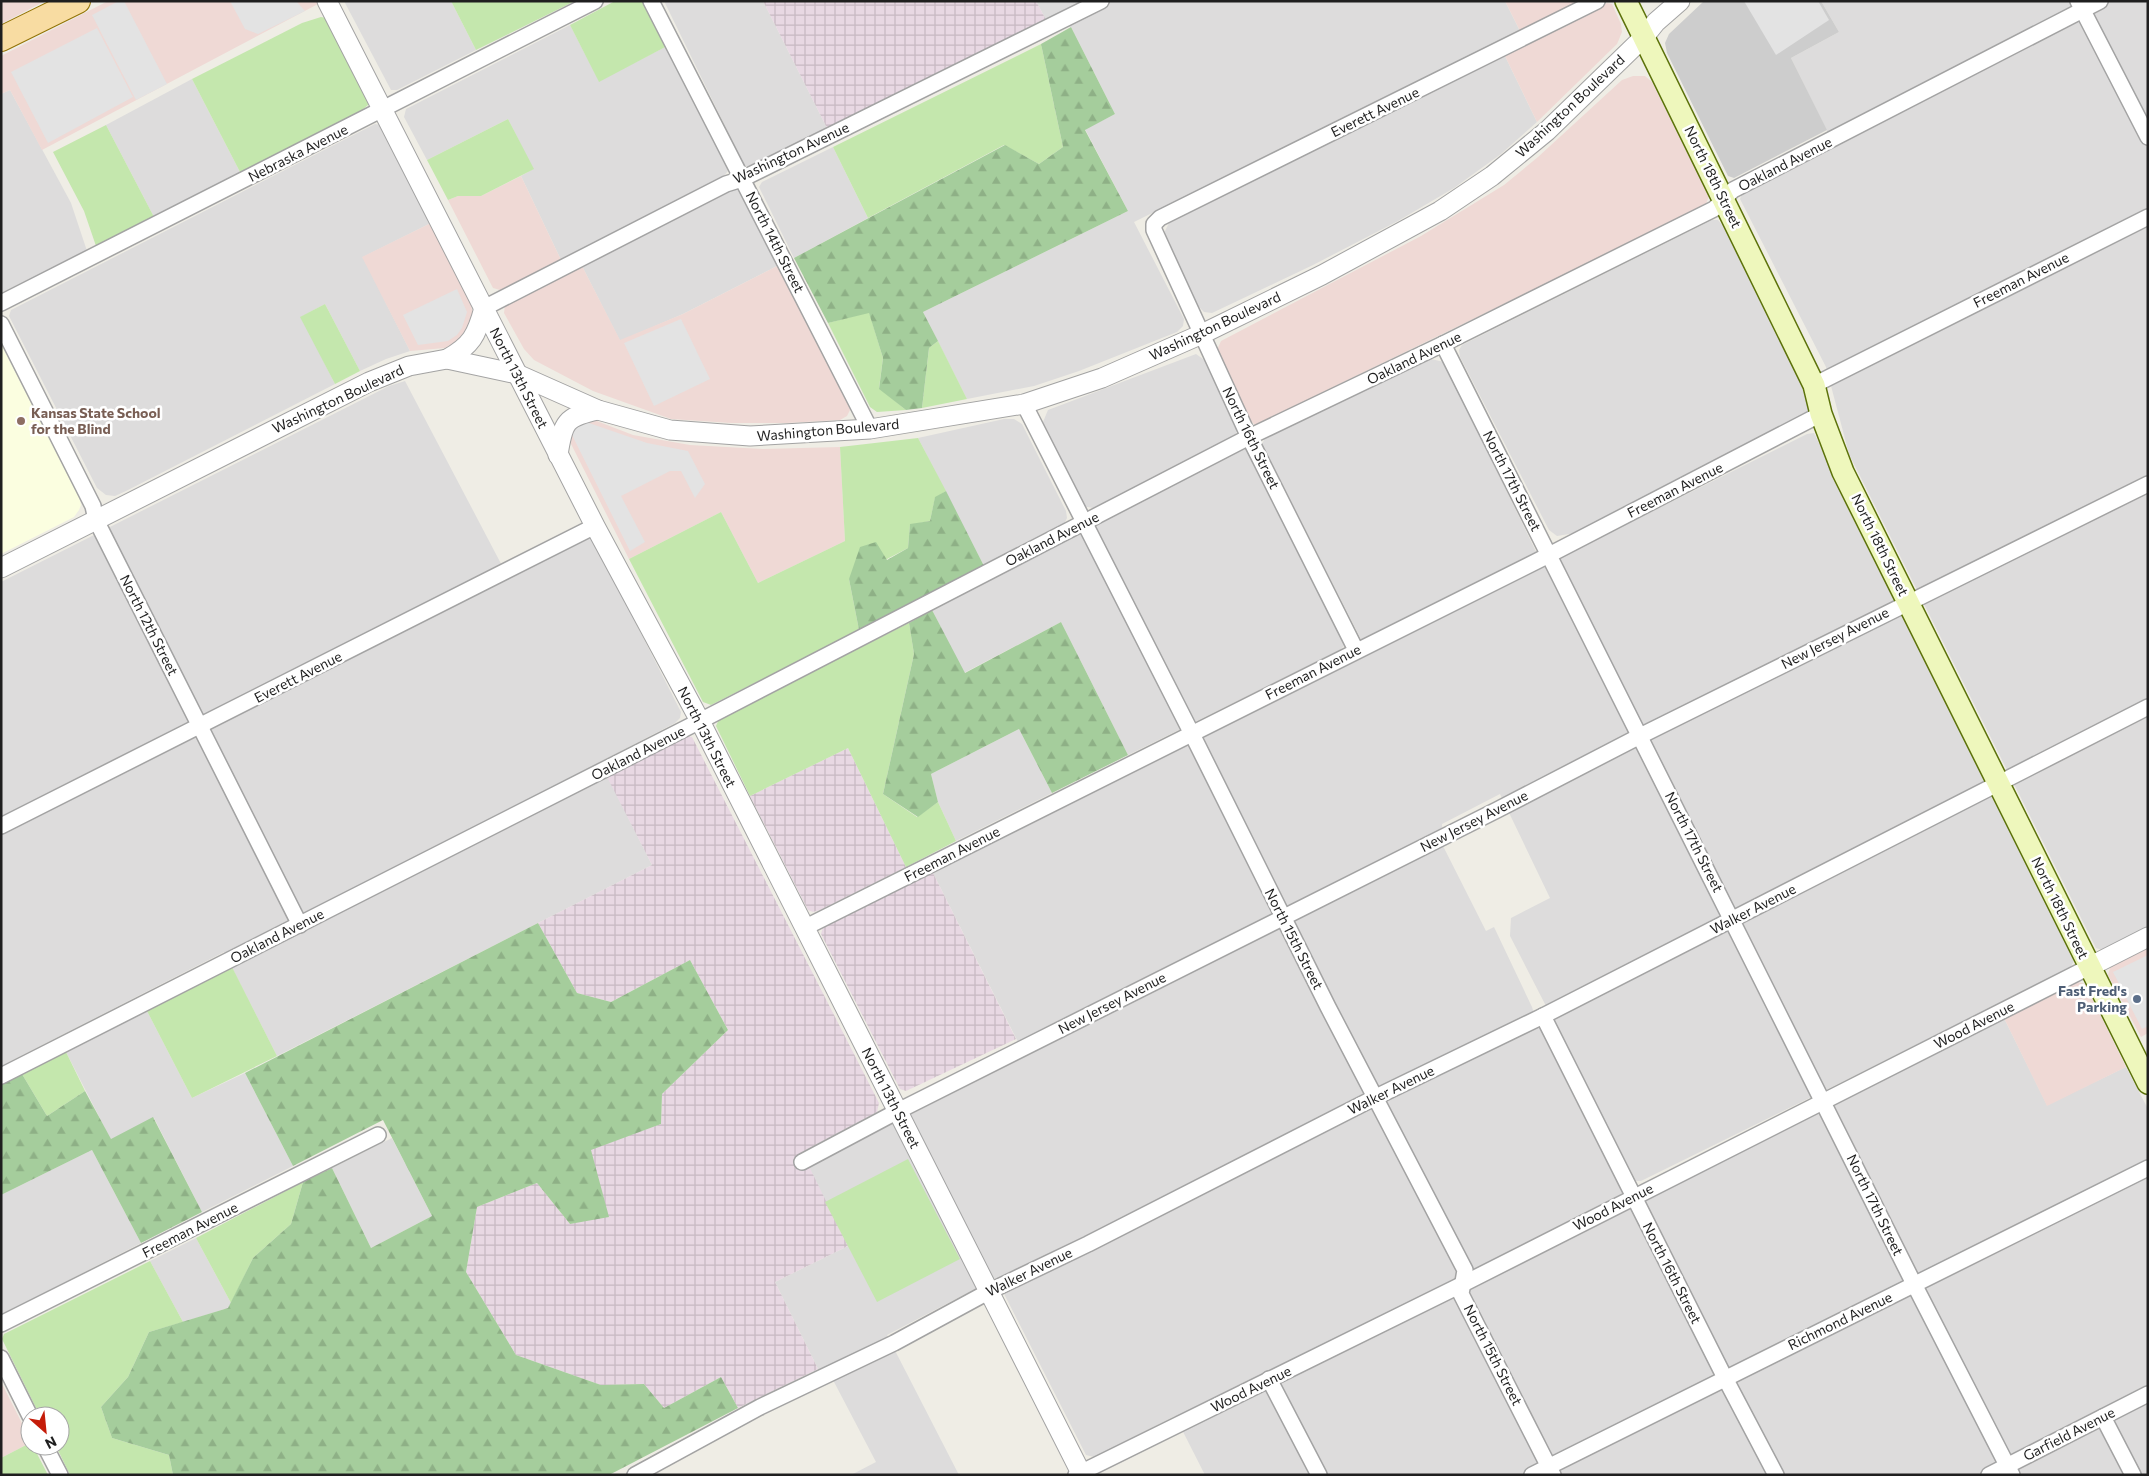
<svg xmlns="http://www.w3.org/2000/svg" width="2149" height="1476" viewBox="0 0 2149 1476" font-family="Commissioner,sans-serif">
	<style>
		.residential { fill: #dddcdc }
		.commercial { fill: #efd9d5 }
		.industrial { fill: url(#industrial-grid) }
		.education { fill: #fbfee0 }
		.religious { fill: #cdcdcd }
		.grass { fill: #c4e7ad }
		.forest { fill: url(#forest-firs) }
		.parking { fill: #e3e3e3 }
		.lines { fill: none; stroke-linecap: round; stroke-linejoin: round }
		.minor-casing { stroke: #a3a3a3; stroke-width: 18 }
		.tertiary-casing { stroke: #a3a3a3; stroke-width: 21 }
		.secondary-casing { stroke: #5c720a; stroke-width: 24 }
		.primary-casing { stroke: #937306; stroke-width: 26 }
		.minor { stroke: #fff; stroke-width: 15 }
		.tertiary { stroke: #fff; stroke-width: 19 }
		.secondary { stroke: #eef7bc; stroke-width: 21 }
		.primary { stroke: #f8dca2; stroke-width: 24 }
		.education-dot { fill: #8d6e63; stroke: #fff; stroke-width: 2 }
		.service-dot { fill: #5c6f8a; stroke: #fff; stroke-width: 2 }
		.labels { text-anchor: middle; stroke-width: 5; stroke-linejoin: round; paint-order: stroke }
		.street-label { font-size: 14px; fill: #1f1f1f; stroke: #fff }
		.education-label { font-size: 14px; font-weight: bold; fill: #785e54; stroke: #fff; text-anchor: start }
		.service-label { font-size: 14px; font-weight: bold; fill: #4e5e75; stroke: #fff; text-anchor: end }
	</style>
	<defs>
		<pattern id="industrial-grid" width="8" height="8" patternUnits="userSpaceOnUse" patternTransform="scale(1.25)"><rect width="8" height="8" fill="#e8d8e3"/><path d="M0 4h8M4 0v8" fill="none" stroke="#c7b9c2"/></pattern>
		<pattern id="forest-firs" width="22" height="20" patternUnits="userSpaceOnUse" patternTransform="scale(1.25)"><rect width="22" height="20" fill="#a5cd9c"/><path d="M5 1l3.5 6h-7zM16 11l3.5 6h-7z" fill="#8eb086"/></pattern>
	</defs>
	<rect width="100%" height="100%" fill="#efede5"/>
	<g class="residential">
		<polygon points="344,1 451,1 476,50 397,90 391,90"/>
		<polygon points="664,1 763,1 827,128 751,168 744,165"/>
		<polygon points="1036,1 1505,1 1520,31 1134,222 1184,319 1183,326 1177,332 1079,371 1034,386 967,399 923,312 1128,211 1085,129 1115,114 1071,27 1046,20"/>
		<polygon points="1821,1 2148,1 2148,927 2102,950 2096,948 1849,454 1826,367 1740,199 1742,194 1834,145 1791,58 1839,32"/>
		<polygon points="570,25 599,81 669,45 726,163 728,171 723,177 561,260 521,176 533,169 508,119 427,160 404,117 406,109"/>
		<polygon points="1504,54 1537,122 1501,154 1454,188 1398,221 1313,265 1212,313 1204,312 1198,306 1164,233 1169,223"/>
		<polygon points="192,79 240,172 154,217 106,125"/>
		<polygon points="10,90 71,203 87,251 1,293 1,94"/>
		<polygon points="375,124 381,125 431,223 363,257 410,351 386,359 360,371 325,304 301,317 335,384 126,491 115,496 106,495 97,488 9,316 11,310"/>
		<polygon points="833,147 868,218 794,258 759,187 762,182"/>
		<polygon points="734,188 741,190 779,265 683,314 620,341 582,266"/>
		<polygon points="1712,220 1718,220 1723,226 1796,367 1811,409 1808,414 1575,533 1557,536 1549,530 1460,357 1459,350 1462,345"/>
		<polygon points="1196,354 1203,359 1209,366 1238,429 1235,436 1226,444 1093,508 1082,506 1043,422 1048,410"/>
		<polygon points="1431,359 1444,362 1543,566 1807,434 1814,433 2074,961 2070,968 1842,1082 1641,1181 1636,1181 1510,936 1511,918 1550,898 1500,794 1442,824 1443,846 1486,931 1494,927 1532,1007 1538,1025 1629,1206 2004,1018 2047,1105 2126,1067 2148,1109 2148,1475 1205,1475 1175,1416 1102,1453 1094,1457 1086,1455 996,1278 887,1335 959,1475 851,1475 876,1462 833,1380 825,1383 775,1282 848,1246 807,1167 1025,1056 933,873 1368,653 1262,444 1265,438"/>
		<polygon points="405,381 508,577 584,539 591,539 596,545 681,712 680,718 675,723 600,762 652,865 277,1056 224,952 1,1066 1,582 389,386"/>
		<polygon points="1004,419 1014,419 1022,424 1066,511 1067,518 1064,524 984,566 918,438"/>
		<polygon points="1245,449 1250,452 1341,639 1344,646 1340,650 1128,755 1061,622 964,673 932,610 1237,450"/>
		<polygon points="1019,729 1052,793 956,841 938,802 931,774"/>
		<polygon points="147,1011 192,1098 245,1073 293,1166 202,1212 154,1118 111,1140 66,1052"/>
		<polygon points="392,1138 432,1216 371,1248 332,1168"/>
		<polygon points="92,1150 141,1243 1,1315 1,1195"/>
		<polygon points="196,1238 231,1303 228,1308 183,1322 150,1261"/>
	</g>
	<g class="commercial">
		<polygon points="1,1 45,1 1,24"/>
		<polygon points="108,1 316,1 318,4 42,150 10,90 1,94 1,56"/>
		<polygon points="1505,1 1581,1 1520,31"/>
		<polygon points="1607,3 1612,4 1621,24 1622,32 1617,44 1537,122 1504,54"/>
		<polygon points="1633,76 1645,76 1652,82 1709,196 1706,204 1697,210 1255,425 1249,419 1217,350 1221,341 1421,236 1504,185 1538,157 1622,80"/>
		<polygon points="521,176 561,260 500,290 493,288 448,200 458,196 481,196"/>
		<polygon points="431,223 471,303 473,316 465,334 453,344 445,348 410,351 362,257"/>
		<polygon points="779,265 849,400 851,408 847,416 840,420 787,423 731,423 671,419 593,391 534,360 524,349 504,313 505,305 582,266 620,340 683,314"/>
		<polygon points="589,418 633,435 690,445 763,449 840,447 845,541 758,583 721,512 629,559 567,436"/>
		<polygon points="2148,947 2148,1033 2141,1037 2108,975 2110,968 2114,964"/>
		<polygon points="2078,982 2085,984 2126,1067 2047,1106 2004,1018"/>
		<polygon points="1,1382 30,1439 30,1443 1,1458"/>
	</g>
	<g class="industrial">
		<polygon points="763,1 1036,1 1046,20 827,128"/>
		<polygon points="686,736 692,737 879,1103 877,1112 802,1152 848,1246 775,1282 818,1369 738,1408 721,1377 664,1408 644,1384 601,1385 516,1355 466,1272 477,1207 537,1183 570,1224 591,1149 661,1124 662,1094 728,1030 690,960 611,1002 577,993 538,923 652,865 607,777"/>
		<polygon points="848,748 906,867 820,910 813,912 808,910 750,796"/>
		<polygon points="933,873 1016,1039 906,1091 900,1089 821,934 823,927"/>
	</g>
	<polygon class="education" points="1,344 79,497 81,505 79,510 74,517 1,554"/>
	<polygon class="religious" points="1704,1 1821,1 1839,32 1791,58 1827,130 1734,178 1728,176 1667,53 1665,43 1669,34"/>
	<g class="grass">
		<polygon points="451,1 575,1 476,50"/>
		<polygon points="615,1 646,1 669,45 599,82 570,25"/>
		<polygon points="321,17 326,18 368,101 368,105 361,111 240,172 192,79 302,23"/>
		<polygon points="1041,44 1063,147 1039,164 1004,145 868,218 833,147"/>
		<polygon points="508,119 534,169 481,196 458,196 448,200 427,160"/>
		<polygon points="106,125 154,217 96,246 84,211 53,152"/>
		<polygon points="325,304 360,371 335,384 300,317"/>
		<polygon points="869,312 883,358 879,388 906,410 877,412 870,407 828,323"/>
		<polygon points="938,341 967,399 922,408 929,348"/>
		<polygon points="918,438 946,491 935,498 930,521 910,525 908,548 849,579 859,630 711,705 703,702 629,559 721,512 758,583 845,541 840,447"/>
		<polygon points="909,623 914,654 883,794 917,817 938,802 956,841 906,867 848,748 750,796 716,726 719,719"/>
		<polygon points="232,967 277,1056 192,1098 147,1011"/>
		<polygon points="66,1052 85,1091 47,1116 22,1074"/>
		<polygon points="908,1159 960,1259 877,1302 825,1202"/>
		<polygon points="303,1182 291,1224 253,1258 231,1303 196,1238"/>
		<polygon points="150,1261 183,1322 149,1332 128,1377 101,1407 112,1438 169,1455 173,1475 70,1475 56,1446 60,1446 60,1416 40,1416 2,1339 4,1334"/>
		<polygon points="30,1443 30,1446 33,1446 48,1475 1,1475 1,1458"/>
	</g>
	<g class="forest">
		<polygon points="1071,27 1115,114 1085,130 1128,211 923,312 938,341 929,348 922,408 906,410 879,389 883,358 869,313 828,323 794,258 1005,145 1039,164 1063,147 1041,44"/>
		<polygon points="946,491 984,566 859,630 849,579 860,547 876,542 887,560 908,548 910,524 930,521 935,497"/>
		<polygon points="932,610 965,673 1061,622 1128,755 1052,793 1019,729 931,774 938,802 918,817 883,794 914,654 909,623"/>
		<polygon points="538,923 577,993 611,1002 690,960 728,1030 662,1094 661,1124 591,1150 609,1217 570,1224 537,1183 477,1207 466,1272 516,1355 601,1385 644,1384 664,1408 721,1377 738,1408 609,1475 173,1475 169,1455 112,1438 101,1407 128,1377 149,1332 228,1308 253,1258 291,1224 303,1182 332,1168 371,1248 432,1216 383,1120 293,1166 245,1073"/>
		<polygon points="22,1074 47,1116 85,1091 111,1139 153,1117 202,1212 141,1243 92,1150 1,1195 1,1085"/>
	</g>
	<g class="parking">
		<polygon points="119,1 124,1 167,84 136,100 92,15"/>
		<polygon points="230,1 296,1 305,11 258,34 245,29"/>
		<polygon points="1744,1 1818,1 1829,20 1776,55"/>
		<polygon points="97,28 133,97 48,143 11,72"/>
		<polygon points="457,289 467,312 462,328 457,335 448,341 418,345 403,315"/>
		<polygon points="681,319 710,379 654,406 624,343"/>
		<polygon points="586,422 647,443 688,451 705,484 695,498 681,471 670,471 621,496 645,542 630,551 573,437 573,430 577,425"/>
		<polygon points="2148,955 2148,1026 2142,1029 2113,972"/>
	</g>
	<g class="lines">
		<defs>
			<g id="minor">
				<polyline points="651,1 870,429"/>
				<polyline points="2078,1 2148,137"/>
				<polyline points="1,303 595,1"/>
				<polyline points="484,308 726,184 742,179 1101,1"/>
				<polyline points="1,324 93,506 96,520 300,925"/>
				<polyline points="1443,344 1914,1284 2012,1475"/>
				<polyline points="1814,385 2148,217"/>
				<polyline points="1024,404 1192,734 1328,1007 1465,1270 1461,1294 1553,1475"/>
				<polyline points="1356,650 1249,437 1154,230 1154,224 1160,218 1597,1"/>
				<polyline points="1,826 595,526"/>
				<polyline points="804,928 1549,555 1821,414"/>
				<polyline points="1543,1016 1725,1378 1776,1475"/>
				<polyline points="1,1076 700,721 1249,437 1443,344 1714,209 1733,190 2100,1"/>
				<polyline points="802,1162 898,1111 1497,810 1640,736 2148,484"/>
				<polyline points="1,1324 378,1135"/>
				<polyline points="1,1358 30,1416"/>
				<polyline points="1269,1379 1319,1475"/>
				<polyline points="2103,1417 2133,1475"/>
				<polyline points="45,1446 60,1475"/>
				<polyline points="635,1475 760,1407 894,1343 988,1292 1088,1244 1376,1097 1543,1016 2148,707"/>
				<polyline points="1076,1475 1463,1284 2089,967"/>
				<polyline points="1532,1475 2148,1168"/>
				<polyline points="1989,1475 2148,1394"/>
			</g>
			<g id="tertiary">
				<polyline points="327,1 595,526 700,721 1082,1475"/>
				<path d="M447 359C471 346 477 335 484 308"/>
				<path d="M558 455C563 422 565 417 598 410"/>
				<polyline points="1,568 369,382 409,366 447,359 517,374 598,410 670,430 750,436 870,429 1024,404 1102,378 1202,334 1322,275 1440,211 1492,176 1547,131 1644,37 1656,22 1680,1"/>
				<polyline points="2089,967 2148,937"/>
			</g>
			<polyline id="secondary" points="1626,1 1814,385 1821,414 1843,472 2148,1083"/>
			<polyline id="primary" points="1,39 78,1"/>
		</defs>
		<use href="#minor" class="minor-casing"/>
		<use href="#tertiary" class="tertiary-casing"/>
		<use href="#secondary" class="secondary-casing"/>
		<use href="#primary" class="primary-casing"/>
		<use href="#minor" class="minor"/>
		<use href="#tertiary" class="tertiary"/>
		<use href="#secondary" class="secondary"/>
		<use href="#primary" class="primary"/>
	</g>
	<circle class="education-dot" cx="21" cy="421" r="5"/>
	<circle class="service-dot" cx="2137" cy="999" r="5"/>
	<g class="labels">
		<g class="street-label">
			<text transform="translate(1570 106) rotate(-43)" y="5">Washington Boulevard</text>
			<text transform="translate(1375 112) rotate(-26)" y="5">Everett Avenue</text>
			<text transform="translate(298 153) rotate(-27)" y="5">Nebraska Avenue</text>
			<text transform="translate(791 153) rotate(-25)" y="5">Washington Avenue</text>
			<text transform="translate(1785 164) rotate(-27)" y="5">Oakland Avenue</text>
			<text transform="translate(1713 177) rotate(64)" y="5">North 18th Street</text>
			<text transform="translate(775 242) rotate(63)" y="5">North 14th Street</text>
			<text transform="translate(2021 280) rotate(-27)" y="5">Freeman Avenue</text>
			<text transform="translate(1215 326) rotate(-25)" y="5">Washington Boulevard</text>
			<text transform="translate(1414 358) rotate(-26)" y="5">Oakland Avenue</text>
			<text transform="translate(519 378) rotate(63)" y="5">North 13th Street</text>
			<text transform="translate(338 399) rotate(-25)" y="5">Washington Boulevard</text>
			<text transform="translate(828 430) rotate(-5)" y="5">Washington Boulevard</text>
			<text transform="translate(1251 438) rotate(64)" y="5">North 16th Street</text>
			<text transform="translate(1512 481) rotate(63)" y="5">North 17th Street</text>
			<text transform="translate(1675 490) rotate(-27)" y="5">Freeman Avenue</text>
			<text transform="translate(1052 539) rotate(-27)" y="5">Oakland Avenue</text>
			<text transform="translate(1880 545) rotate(64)" y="5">North 18th Street</text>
			<text transform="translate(149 625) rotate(63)" y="5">North 12th Street</text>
			<text transform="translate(1835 638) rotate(-27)" y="5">New Jersey Avenue</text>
			<text transform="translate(1313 672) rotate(-27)" y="5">Freeman Avenue</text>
			<text transform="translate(298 677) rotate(-27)" y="5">Everett Avenue</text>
			<text transform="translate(707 737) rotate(63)" y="5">North 13th Street</text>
			<text transform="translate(638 753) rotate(-27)" y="5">Oakland Avenue</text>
			<text transform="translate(1474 821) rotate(-27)" y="5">New Jersey Avenue</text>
			<text transform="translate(1694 842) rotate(63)" y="5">North 17th Street</text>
			<text transform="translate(952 854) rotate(-27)" y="5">Freeman Avenue</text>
			<text transform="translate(2060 908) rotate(64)" y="5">North 18th Street</text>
			<text transform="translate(1753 909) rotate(-27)" y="5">Walker Avenue</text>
			<text transform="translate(277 936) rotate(-27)" y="5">Oakland Avenue</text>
			<text transform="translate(1294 939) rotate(63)" y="5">North 15th Street</text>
			<text transform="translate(1112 1003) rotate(-27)" y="5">New Jersey Avenue</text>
			<text transform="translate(1974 1025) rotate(-27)" y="5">Wood Avenue</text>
			<text transform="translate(1391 1090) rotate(-26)" y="5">Walker Avenue</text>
			<text transform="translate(891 1098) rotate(63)" y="5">North 13th Street</text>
			<text transform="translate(1875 1205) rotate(64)" y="5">North 17th Street</text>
			<text transform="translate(1613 1207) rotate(-27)" y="5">Wood Avenue</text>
			<text transform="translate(190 1230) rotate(-27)" y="5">Freeman Avenue</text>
			<text transform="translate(1029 1272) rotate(-26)" y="5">Walker Avenue</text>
			<text transform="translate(1672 1273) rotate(63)" y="5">North 16th Street</text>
			<text transform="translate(1840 1321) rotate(-26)" y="5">Richmond Avenue</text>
			<text transform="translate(1493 1355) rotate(63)" y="5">North 15th Street</text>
			<text transform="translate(1251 1389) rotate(-26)" y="5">Wood Avenue</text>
			<text transform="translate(2069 1434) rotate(-27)" y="5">Garfield Avenue</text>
		</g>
		<g class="education-label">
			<text x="31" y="418">Kansas State School<tspan x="31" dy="16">for the Blind</tspan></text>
		</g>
		<g class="service-label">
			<text x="2127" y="996">Fast Fred's<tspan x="2127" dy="16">Parking</tspan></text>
		</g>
	</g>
	<rect width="2149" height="1476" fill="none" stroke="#1f1f1f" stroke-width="5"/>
	<g transform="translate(45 1431) rotate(153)"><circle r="24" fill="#ffffff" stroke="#a5a5a5"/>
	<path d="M0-4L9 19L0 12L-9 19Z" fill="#c51c09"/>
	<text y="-8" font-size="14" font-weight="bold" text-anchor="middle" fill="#1f1f1f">N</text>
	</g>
</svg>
